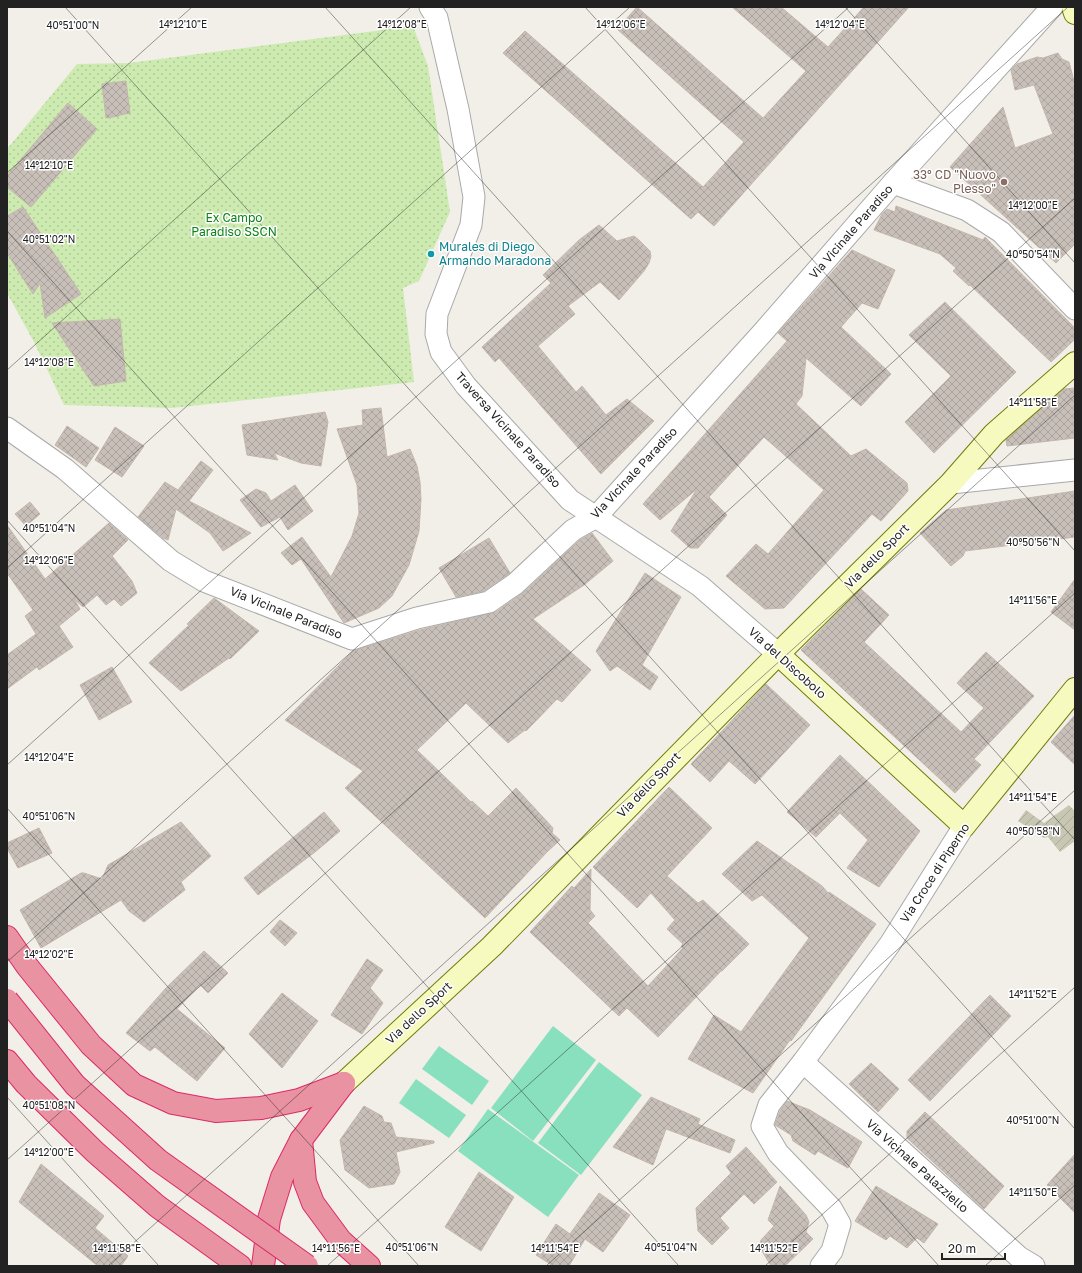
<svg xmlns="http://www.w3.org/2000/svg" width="1082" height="1273" viewBox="0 0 1082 1273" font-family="'Golos Text',sans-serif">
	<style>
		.construction { fill: url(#construction-furrows) }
		.garden { fill: url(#garden-dots) }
		.pitch { fill: #88e0be }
		.building { fill: url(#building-cross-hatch); stroke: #c4b6ab }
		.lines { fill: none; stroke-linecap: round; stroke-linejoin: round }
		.street-casing { stroke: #a9a9a9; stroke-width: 23 }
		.secondary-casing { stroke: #707d05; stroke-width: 24 }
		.highway-casing { stroke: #dc2a67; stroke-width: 24 }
		.street { stroke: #fff; stroke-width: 21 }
		.secondary { stroke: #f7fabf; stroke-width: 22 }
		.highway { stroke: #e892a2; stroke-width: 22 }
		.highway-bridge-casing { stroke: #dc2a67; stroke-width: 24; stroke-linecap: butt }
		.highway-bridge { stroke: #e892a2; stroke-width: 22 }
		.ticks { fill: none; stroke: #222; stroke-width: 1; stroke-opacity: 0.45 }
		.education-dot { fill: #8d6e63; stroke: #fff; stroke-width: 1.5 }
		.culture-dot { fill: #0f9aa8; stroke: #fff; stroke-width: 1.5 }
		.labels { text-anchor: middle; stroke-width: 3; stroke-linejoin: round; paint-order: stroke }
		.education-label { font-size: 12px; fill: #785e54; stroke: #fff; text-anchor: end }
		.park-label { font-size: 12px; fill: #0c8416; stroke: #fff }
		.street-label { font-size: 12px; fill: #222; stroke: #fff }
		.culture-label { font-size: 12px; fill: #0d838f; stroke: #fff; text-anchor: start }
		.ticks-label { font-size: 10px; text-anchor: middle; fill: #222; stroke: #fff; stroke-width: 3; stroke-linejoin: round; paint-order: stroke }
	</style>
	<defs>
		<pattern id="construction-furrows" width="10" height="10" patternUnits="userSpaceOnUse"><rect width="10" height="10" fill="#c7c7b4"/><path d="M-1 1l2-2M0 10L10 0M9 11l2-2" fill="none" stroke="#abab9a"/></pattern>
		<pattern id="garden-dots" width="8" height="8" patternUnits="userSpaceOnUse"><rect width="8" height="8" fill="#cdebb0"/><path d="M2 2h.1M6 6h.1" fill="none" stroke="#b0c997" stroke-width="1.8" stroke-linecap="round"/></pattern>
		<pattern id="building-cross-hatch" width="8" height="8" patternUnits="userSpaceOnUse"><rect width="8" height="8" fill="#c7bfb8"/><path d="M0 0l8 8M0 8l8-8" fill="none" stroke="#aba49e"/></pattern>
	</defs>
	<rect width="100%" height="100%" fill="#f2efe9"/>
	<polygon class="construction" points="1069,805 1075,811 1075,841 1060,852 1048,837 1044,838 1018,821 1026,810 1044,823"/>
	<polygon class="garden" points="413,26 428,66 450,212 419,281 403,288 414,382 172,408 64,405 34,342 7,293 7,149 77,64 129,63"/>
	<g class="pitch">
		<polygon points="553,1026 596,1060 533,1141 491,1108"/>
		<polygon points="439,1046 489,1081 472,1105 422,1069"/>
		<polygon points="599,1062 642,1095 581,1175 538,1143"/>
		<polygon points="416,1079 466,1115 449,1138 399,1103"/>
		<polygon points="488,1109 579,1175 548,1217 458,1151"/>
	</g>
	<g class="building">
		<polygon points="637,7 763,118 806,71 732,7 781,7 828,47 864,7 909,7 714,226 698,212 691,219 503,53 525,31 703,187 744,142 617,29"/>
		<polygon points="1058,53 1062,59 1069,62 1075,85 1075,244 1056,263 950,167 1003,107 1015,148 1053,134 1034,85 1015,90 1011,70 1017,64 1037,57 1043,58"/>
		<polygon points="126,81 130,113 120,115 119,116 106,118 102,84"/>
		<polygon points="68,103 97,129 31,207 7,187 7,176"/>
		<polygon points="896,206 983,240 985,237 1075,328 1075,339 1051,362 970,285 969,286 953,271 956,268 940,254 874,230 882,214 887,209 895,212"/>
		<polygon points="23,207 81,294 45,318 40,283 33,294 7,253 7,216"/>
		<polygon points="599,225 617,241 634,236 639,240 650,251 651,256 649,263 644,271 619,300 600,282 568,306 575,314 538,346 576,392 582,386 606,415 627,399 654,421 601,474 499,358 495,362 482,347 551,283 543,275 579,240"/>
		<polygon points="852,250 895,270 878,309 862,303 841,327 891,374 861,406 806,358 802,396 796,404 851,456 866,449 907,483 908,491 881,521 872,514 784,608 765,609 726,576 756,544 768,554 824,490 764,437 709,497 727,515 698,548 690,548 671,531 697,489 660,520 643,504 787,341 778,333"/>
		<polygon points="945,302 1016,372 934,453 905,422 951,376 909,335"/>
		<polygon points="120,319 126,381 94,386 52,323"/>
		<polygon points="1075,388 1075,438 1007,446 1006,440 1064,389"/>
		<polygon points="381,408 387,457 410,449 417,466 420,482 421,499 419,531 409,565 392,596 379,608 344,623 301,559 292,565 281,553 302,537 331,577 352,536 359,513 357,485 337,429 363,425 362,410"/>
		<polygon points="325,412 328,422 321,466 301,463 274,453 278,460 247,455 242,425"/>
		<polygon points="67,426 99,448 86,467 55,445"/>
		<polygon points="115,427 144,446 122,477 95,460"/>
		<polygon points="201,461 213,470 189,501 251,533 223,551 210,533 176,509 168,540 163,538 138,517 165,482 178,490"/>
		<polygon points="295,485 313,511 288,530 280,517 261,527 240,500 256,489 266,493 271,501"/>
		<polygon points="1075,491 1075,537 965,551 963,556 951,566 920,533 946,510"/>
		<polygon points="30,502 40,514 26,526 15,514"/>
		<polygon points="109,523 128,540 112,556 132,581 137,593 121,606 114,599 106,605 97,595 83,607 74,599 80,609 59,626 73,647 39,670 37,667 7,689 7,655 36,634 25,616 33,610 7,573 7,525 45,579"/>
		<polygon points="592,533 613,561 584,585 533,619 591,670 562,702 557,699 526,731 525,730 508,743 466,703 417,750 471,802 472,801 488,816 516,788 553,828 552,833 560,840 547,852 485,918 345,788 363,771 285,720 353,651 420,630 496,612 523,593 580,540"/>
		<polygon points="489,538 510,573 484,591 456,597 439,568"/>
		<polygon points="645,573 681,597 642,665 658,677 650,690 617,666 610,671 596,651"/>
		<polygon points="1075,579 1075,630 1051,612"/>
		<polygon points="861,589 889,615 864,642 961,732 984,708 957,683 986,652 1034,696 974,759 981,765 955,793 801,650"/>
		<polygon points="214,598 259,631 230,659 229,658 181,691 149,663 189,625 187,624"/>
		<polygon points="112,667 132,702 99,720 80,685"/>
		<polygon points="766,684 810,725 755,784 729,761 710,782 691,764"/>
		<polygon points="1075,715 1075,765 1051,742"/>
		<polygon points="840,755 920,831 879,887 847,868 868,840 840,813 816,837 787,812"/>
		<polygon points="669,787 712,828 667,876 698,903 703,900 749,944 722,971 721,971 658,1037 627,1008 619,1016 530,932 572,886 574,888 591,869 590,910 595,916 588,923 648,986 660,973 683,948 681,946 683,944 667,929 675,920 651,893 637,908 593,867"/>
		<polygon points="324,812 340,831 315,852 258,895 244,878"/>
		<polygon points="181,822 211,856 181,882 185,890 144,922 129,911 121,900 41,948 20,910 81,873 84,873 102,879 108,865"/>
		<polygon points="39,828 52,853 18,868 7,848 7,843"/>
		<polygon points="757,841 822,886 828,893 829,892 876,924 791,1041 790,1040 753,1093 688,1059 714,1015 741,1032 809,938 762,895 752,901 722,874"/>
		<polygon points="280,920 297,933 285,946 270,932"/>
		<polygon points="204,951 228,973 208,993 200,985 177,1009 225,1048 197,1081 155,1047 150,1051 126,1033 166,988"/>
		<polygon points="367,959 383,970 370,988 383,1003 362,1034 331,1015"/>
		<polygon points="282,993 318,1021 282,1068 249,1034"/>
		<polygon points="990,995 1011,1016 930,1101 908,1080"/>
		<polygon points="871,1063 899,1089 878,1112 849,1084"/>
		<polygon points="651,1097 700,1119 698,1124 735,1140 730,1153 666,1129 653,1165 613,1147"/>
		<polygon points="787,1101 810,1110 862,1142 848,1168 818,1151 815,1155 793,1141 791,1135 775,1125 780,1111"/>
		<polygon points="364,1106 382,1116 384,1122 391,1123 396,1137 434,1141 434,1143 396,1152 400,1172 394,1184 369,1188 345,1170 340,1140"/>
		<polygon points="925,1112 1004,1186 984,1209 907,1138 907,1131"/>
		<polygon points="746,1147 767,1170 767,1171 777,1182 754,1204 744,1194 720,1218 729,1228 712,1245 698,1231 696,1208 731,1173 726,1166"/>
		<polygon points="1075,1154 1075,1213 1047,1185"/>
		<polygon points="41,1164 104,1216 95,1228 128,1256 121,1266 98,1266 19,1202"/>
		<polygon points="479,1172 514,1197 481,1251 445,1227"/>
		<polygon points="780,1186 806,1215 809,1222 806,1232 813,1239 785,1266 771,1266 759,1246 761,1240 774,1226 768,1220"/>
		<polygon points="876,1186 938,1224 924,1243 917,1238 907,1248 890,1236 886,1240 855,1221"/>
		<polygon points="599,1193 630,1215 603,1252 585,1239 569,1266 553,1266 536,1255 556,1224 570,1234"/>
	</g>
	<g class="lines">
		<defs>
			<g id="street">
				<polyline points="430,7 437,18 458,109 474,197 471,225 437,314 436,334 441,352 466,386 570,500 700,586 778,654"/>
				<polyline points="893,183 967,210 1001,232 1075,309"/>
				<polyline points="7,428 65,469 171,561 204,581 352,639 417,618 489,602 515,584 573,530 596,517 764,331 893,183 1052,7"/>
				<polyline points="951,483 1075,470"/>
				<polyline points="803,1062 1019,1257 1034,1266"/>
				<polyline points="821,1266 832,1251 840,1224 831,1208 778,1153 762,1126 769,1105 803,1062 890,944 964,826"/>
			</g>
			<g id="secondary">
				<polyline points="1073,7 1075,13"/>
				<polyline points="778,654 964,826 1075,689"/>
				<polyline points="344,1083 492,946 778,654 951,483 994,434 1075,363"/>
			</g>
			<g id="highway">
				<polyline points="7,937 27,966 91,1045 134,1085 173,1103 216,1111 261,1108 299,1100 344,1083"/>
				<polyline points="7,1061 26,1084 95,1152 157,1206 240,1266"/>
				<polyline points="301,1140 305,1182 313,1203 341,1241 369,1266"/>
				<polyline points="263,1266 269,1219 282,1177 301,1140 344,1083"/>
			</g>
		</defs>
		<use href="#street" class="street-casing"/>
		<use href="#secondary" class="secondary-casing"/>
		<use href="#highway" class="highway-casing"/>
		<use href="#street" class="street"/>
		<use href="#secondary" class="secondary"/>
		<use href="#highway" class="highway"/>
		<defs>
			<polyline id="highway-bridge" points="7,1000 75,1085 158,1160 307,1266"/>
		</defs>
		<use href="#highway-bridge" class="highway-bridge-casing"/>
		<use href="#highway-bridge" class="highway-bridge"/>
	</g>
	<path class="ticks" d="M65 7 1075 1129M325 7 1075 840M585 7 1075 551M845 7 1075 263M7 173 192 7M7 231 939 1266M7 370 411 7M7 520 679 1266M7 568 630 7M7 765 849 7M7 808 419 1266M7 962 1068 7M7 1097 159 1266M7 1160 1075 198M108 1266 1075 395M327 1266 1075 593M546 1266 1075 790M765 1266 1075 987M985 1266 1075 1185"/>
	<circle class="education-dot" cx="1004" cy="182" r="4"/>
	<circle class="culture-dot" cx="431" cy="254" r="4"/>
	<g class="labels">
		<g class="education-label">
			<text x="996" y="179">33° CD "Nuovo<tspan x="996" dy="14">Plesso"</tspan></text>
		</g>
		<g class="park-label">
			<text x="234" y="222">Ex Campo<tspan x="234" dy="14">Paradiso SSCN</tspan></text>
		</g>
		<g class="street-label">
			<text transform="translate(851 232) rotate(-49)" y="4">Via Vicinale Paradiso</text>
			<text transform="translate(508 430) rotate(48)" y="4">Traversa Vicinale Paradiso</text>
			<text transform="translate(634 473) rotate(-47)" y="4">Via Vicinale Paradiso</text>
			<text transform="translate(877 556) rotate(-45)" y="4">Via dello Sport</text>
			<text transform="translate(286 613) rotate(22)" y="4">Via Vicinale Paradiso</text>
			<text transform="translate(787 663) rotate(42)" y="4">Via del Discobolo</text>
			<text transform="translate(649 785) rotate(-46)" y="4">Via dello Sport</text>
			<text transform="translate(935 873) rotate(-57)" y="4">Via Croce di Piperno</text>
			<text transform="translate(419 1013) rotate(-43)" y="4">Via dello Sport</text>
			<text transform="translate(917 1166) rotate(42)" y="4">Via Vicinale Palazziello</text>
		</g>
		<g class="culture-label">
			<text x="439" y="251">Murales di Diego<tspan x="439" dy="14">Armando Maradona</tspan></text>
		</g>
	</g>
	<g class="ticks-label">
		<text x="183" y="28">14°12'10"E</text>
		<text x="402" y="28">14°12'08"E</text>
		<text x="621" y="28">14°12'06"E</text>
		<text x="840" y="28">14°12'04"E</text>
		<text x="73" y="29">40°51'00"N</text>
		<text x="49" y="169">14°12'10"E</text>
		<text x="1033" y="209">14°12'00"E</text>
		<text x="49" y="243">40°51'02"N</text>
		<text x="1033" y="258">40°50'54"N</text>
		<text x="49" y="366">14°12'08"E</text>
		<text x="1033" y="406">14°11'58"E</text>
		<text x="49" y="532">40°51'04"N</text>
		<text x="1033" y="546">40°50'56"N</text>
		<text x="49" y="564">14°12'06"E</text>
		<text x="1033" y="604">14°11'56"E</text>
		<text x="49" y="761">14°12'04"E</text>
		<text x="1033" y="801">14°11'54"E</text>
		<text x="49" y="820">40°51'06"N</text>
		<text x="1033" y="835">40°50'58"N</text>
		<text x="49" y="958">14°12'02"E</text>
		<text x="1033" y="998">14°11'52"E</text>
		<text x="49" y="1109">40°51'08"N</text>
		<text x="1033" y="1124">40°51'00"N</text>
		<text x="49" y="1156">14°12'00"E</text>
		<text x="1033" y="1196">14°11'50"E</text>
		<text x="412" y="1251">40°51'06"N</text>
		<text x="671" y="1251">40°51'04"N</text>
		<text x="117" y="1252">14°11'58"E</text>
		<text x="336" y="1252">14°11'56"E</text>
		<text x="555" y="1252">14°11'54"E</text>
		<text x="774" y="1252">14°11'52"E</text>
	</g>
	<rect width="1082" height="1273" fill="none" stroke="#222222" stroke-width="16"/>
	<path d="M942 1253v6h63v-6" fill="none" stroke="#222222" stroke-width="2"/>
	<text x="948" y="1253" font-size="12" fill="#222222" stroke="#ffffff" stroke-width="3" paint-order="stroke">20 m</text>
</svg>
